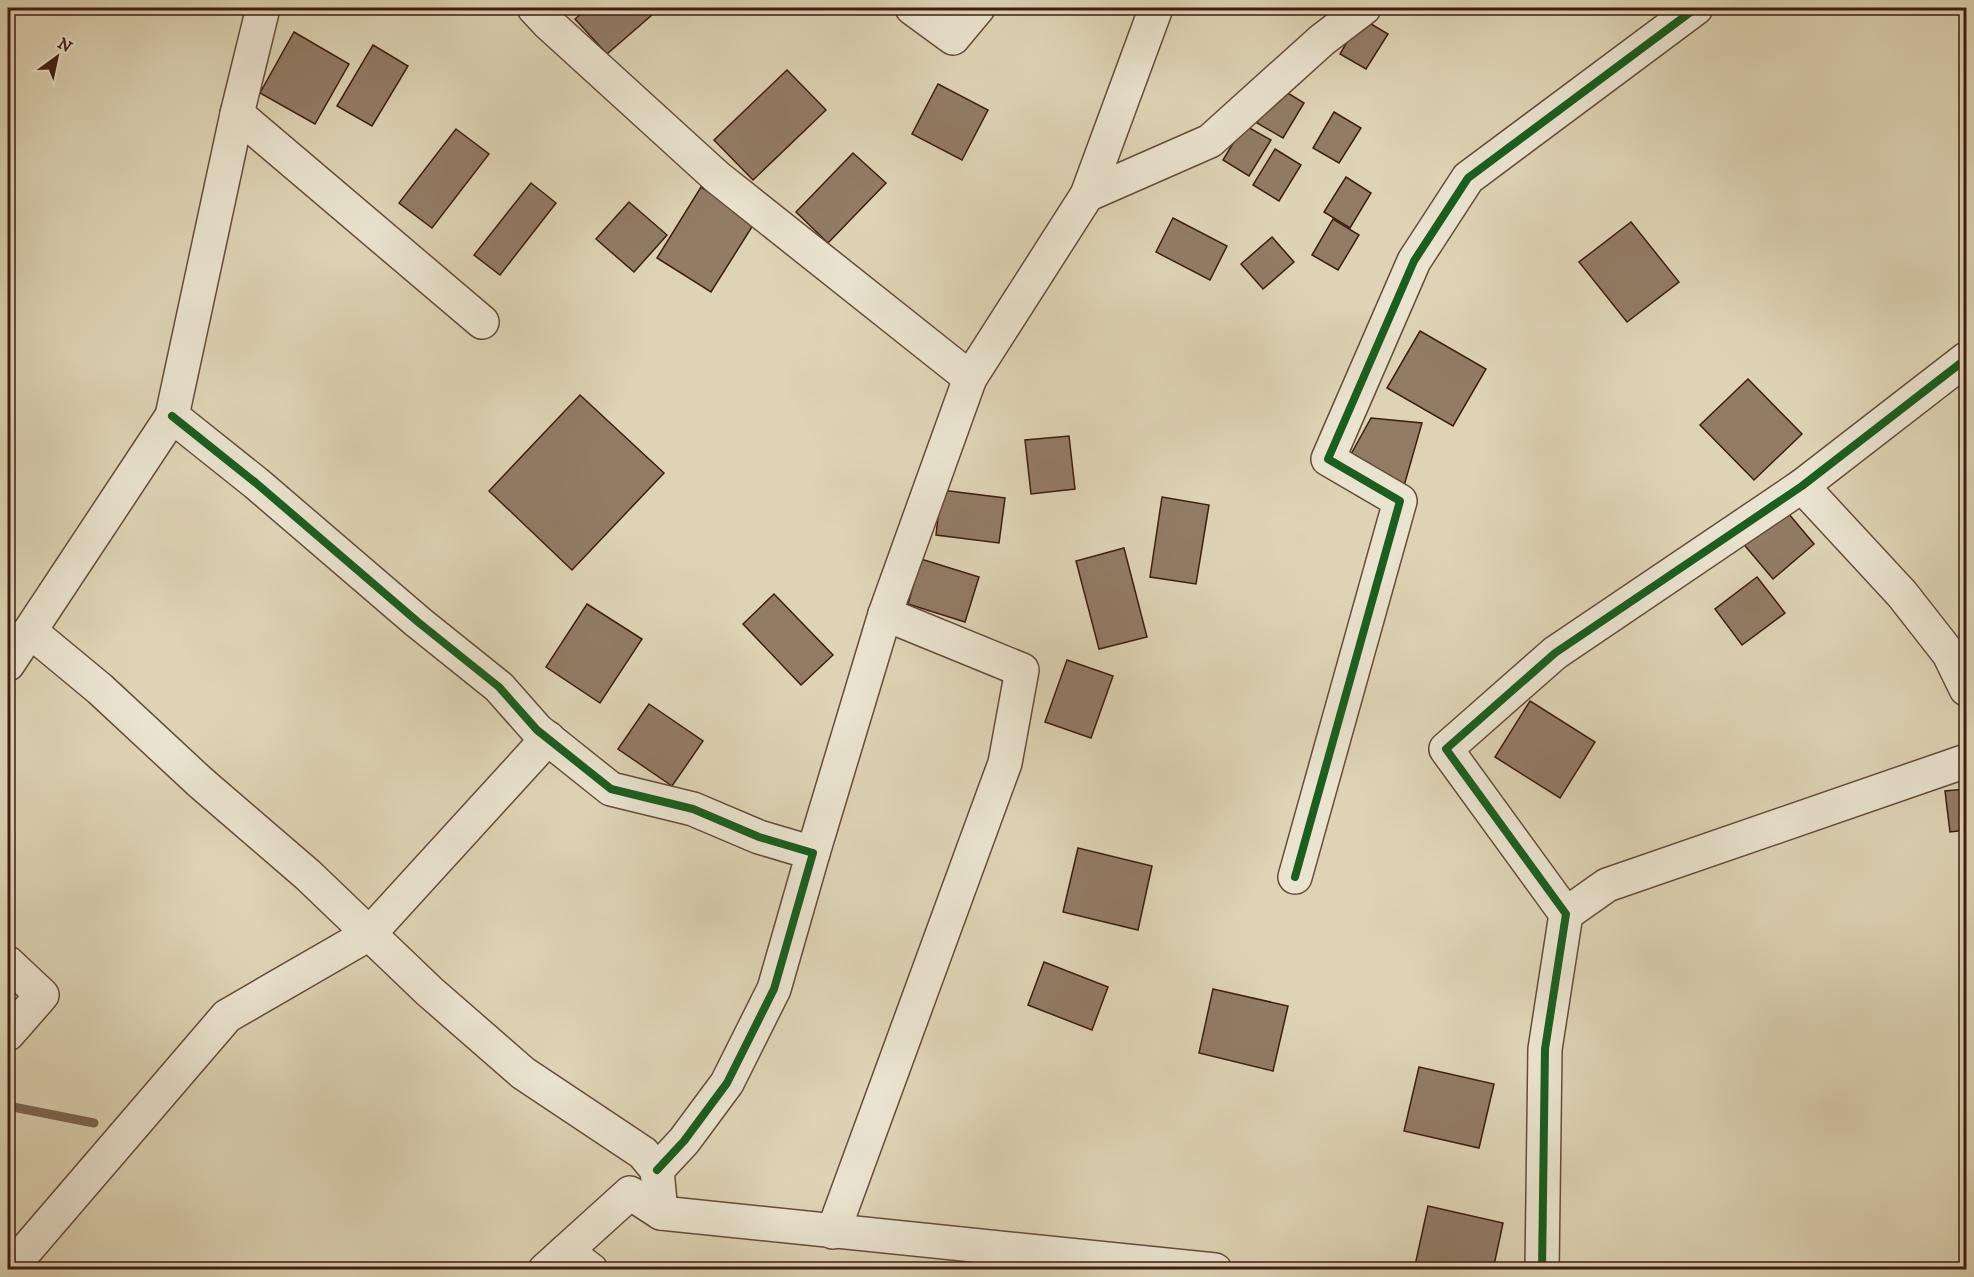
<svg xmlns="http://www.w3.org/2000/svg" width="1974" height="1277" viewBox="0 0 1974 1277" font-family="'IM FELL DW Pica',serif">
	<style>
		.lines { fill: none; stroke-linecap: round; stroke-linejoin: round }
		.stream { stroke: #7e6652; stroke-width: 9 }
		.building { fill: #927c66; stroke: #3f1d11; stroke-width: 1.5 }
		.minor-casing { stroke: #674b3a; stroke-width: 36 }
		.minor { stroke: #eae3cf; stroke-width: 33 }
		.cycleway-casing { stroke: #eae3cf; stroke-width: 11 }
		.cycleway { stroke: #1b5e20; stroke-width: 8 }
	</style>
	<rect width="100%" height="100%" fill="#ded4b5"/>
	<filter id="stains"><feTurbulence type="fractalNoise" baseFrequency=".00333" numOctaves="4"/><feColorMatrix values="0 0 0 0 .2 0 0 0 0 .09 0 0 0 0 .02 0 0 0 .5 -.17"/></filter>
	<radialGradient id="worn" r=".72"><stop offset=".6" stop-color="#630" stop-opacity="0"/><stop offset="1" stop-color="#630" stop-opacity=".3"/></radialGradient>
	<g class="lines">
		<polyline class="stream" points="8,1106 94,1123"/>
	</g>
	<g class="building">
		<polygon points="588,8 660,8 607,54 575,19"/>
		<polygon points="1361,18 1388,34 1366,69 1340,54"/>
		<polygon points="294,32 349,64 315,124 260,93"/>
		<polygon points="373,45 408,66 372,126 337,106"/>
		<polygon points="787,70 826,110 753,180 714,140"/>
		<polygon points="938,84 988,110 962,160 912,134"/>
		<polygon points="1278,87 1304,103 1283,138 1257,123"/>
		<polygon points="1334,112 1361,128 1339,163 1313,148"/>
		<polygon points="1244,125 1271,140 1249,176 1223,160"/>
		<polygon points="456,129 489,154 432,228 399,203"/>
		<polygon points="1275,149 1301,165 1279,201 1253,185"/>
		<polygon points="853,153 886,183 828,243 796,212"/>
		<polygon points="1346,177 1371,193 1350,228 1324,212"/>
		<polygon points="531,183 556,203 500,275 474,255"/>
		<polygon points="701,187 755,222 711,292 657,258"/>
		<polygon points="629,202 667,235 634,272 596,239"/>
		<polygon points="1173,218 1227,246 1210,280 1156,252"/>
		<polygon points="1333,219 1359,235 1338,270 1312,255"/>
		<polygon points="1631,222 1679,282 1627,322 1579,262"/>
		<polygon points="1272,237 1294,262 1263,289 1241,264"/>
		<polygon points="1420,331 1486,369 1453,426 1387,388"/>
		<polygon points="1748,379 1802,434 1754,480 1700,425"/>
		<polygon points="580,395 664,473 572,570 489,491"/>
		<polygon points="1371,418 1422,423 1404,486 1350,456"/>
		<polygon points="1069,436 1075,489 1031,494 1025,440"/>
		<polygon points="941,490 1005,498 999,543 936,535"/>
		<polygon points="1162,497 1209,505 1196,584 1150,577"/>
		<polygon points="1783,507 1814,544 1773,579 1741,541"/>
		<polygon points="1124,548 1147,637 1099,649 1076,561"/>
		<polygon points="921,559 979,577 965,622 908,604"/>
		<polygon points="1757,577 1785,613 1742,645 1715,609"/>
		<polygon points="774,594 833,655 801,685 743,624"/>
		<polygon points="587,604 642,639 600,703 546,667"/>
		<polygon points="1067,660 1113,676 1091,738 1045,722"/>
		<polygon points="1530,701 1595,742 1560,798 1495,757"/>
		<polygon points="649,704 703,741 672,786 618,749"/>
		<polygon points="1966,789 1966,830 1950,832 1945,791"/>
		<polygon points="1078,848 1152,866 1138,930 1063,912"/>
		<polygon points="1044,962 1108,987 1092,1030 1028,1005"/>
		<polygon points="1213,989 1288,1006 1273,1071 1199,1053"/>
		<polygon points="1419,1067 1494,1084 1479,1148 1404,1131"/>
		<polygon points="1428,1206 1503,1223 1493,1270 1414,1270"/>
	</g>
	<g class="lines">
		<defs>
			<g id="minor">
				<polyline points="534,8 548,23 717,177 970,378"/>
				<polyline points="912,8 953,38 978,8"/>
				<polyline points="237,114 482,322"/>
				<polyline points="1087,195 1210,141 1322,40 1364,8"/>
				<polyline points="172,416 256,483 418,622 499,687 537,730 611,789 693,809 759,837 813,853 774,989 727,1083 684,1141 657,1170"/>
				<polyline points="1802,486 1902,594 1949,654 1966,689"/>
				<polyline points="30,631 100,689 200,782 308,875 429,991 523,1073 643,1153 657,1170 661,1213"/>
				<polyline points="8,664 172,416 237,114 263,8"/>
				<polyline points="813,853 885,614 970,378 1087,195 1156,8"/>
				<polyline points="1295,877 1400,501 1328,459 1414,261 1468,178 1696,8"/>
				<polyline points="1566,914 1607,885 1966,761"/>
				<polyline points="8,963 42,995 8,1034"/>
				<polyline points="833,1232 1005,763 1022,670 885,614"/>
				<polyline points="566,1251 591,1270"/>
				<polyline points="9,1270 227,1016 369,934 548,738"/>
				<polyline points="545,1270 630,1193 661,1213 1215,1270"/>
				<polyline points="1542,1270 1545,1049 1566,914 1446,749 1555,653 1802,486 1966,359"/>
			</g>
		</defs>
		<use href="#minor" class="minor-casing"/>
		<use href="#minor" class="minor"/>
		<defs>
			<g id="cycleway">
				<polyline points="172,416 256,483 418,622 499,687 537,730 611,789 693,809 759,837 813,853 774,989 727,1083 684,1141 657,1170"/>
				<polyline points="1295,877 1400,501 1328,459 1414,261 1468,178 1696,8"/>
				<polyline points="1542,1270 1545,1049 1566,914 1446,749 1555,653 1802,486 1966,359"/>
			</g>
		</defs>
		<use href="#cycleway" class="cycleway-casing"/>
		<use href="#cycleway" class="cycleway"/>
	</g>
	<rect width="1974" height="1277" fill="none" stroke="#ded4b5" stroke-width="30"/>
	<rect x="9" y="9" width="1956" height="1259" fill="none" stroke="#3f1d11" stroke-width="3"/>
	<rect x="15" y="15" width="1944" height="1247" fill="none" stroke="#3f1d11" stroke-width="1.5"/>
	<g transform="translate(57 57) rotate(33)" stroke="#eae3cf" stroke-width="4.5" paint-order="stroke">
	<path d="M0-4.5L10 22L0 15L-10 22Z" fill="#3f1d11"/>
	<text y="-9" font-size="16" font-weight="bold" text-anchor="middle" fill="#3f1d11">N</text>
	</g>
	<rect width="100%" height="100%" filter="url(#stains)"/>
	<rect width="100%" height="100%" fill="url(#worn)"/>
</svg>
